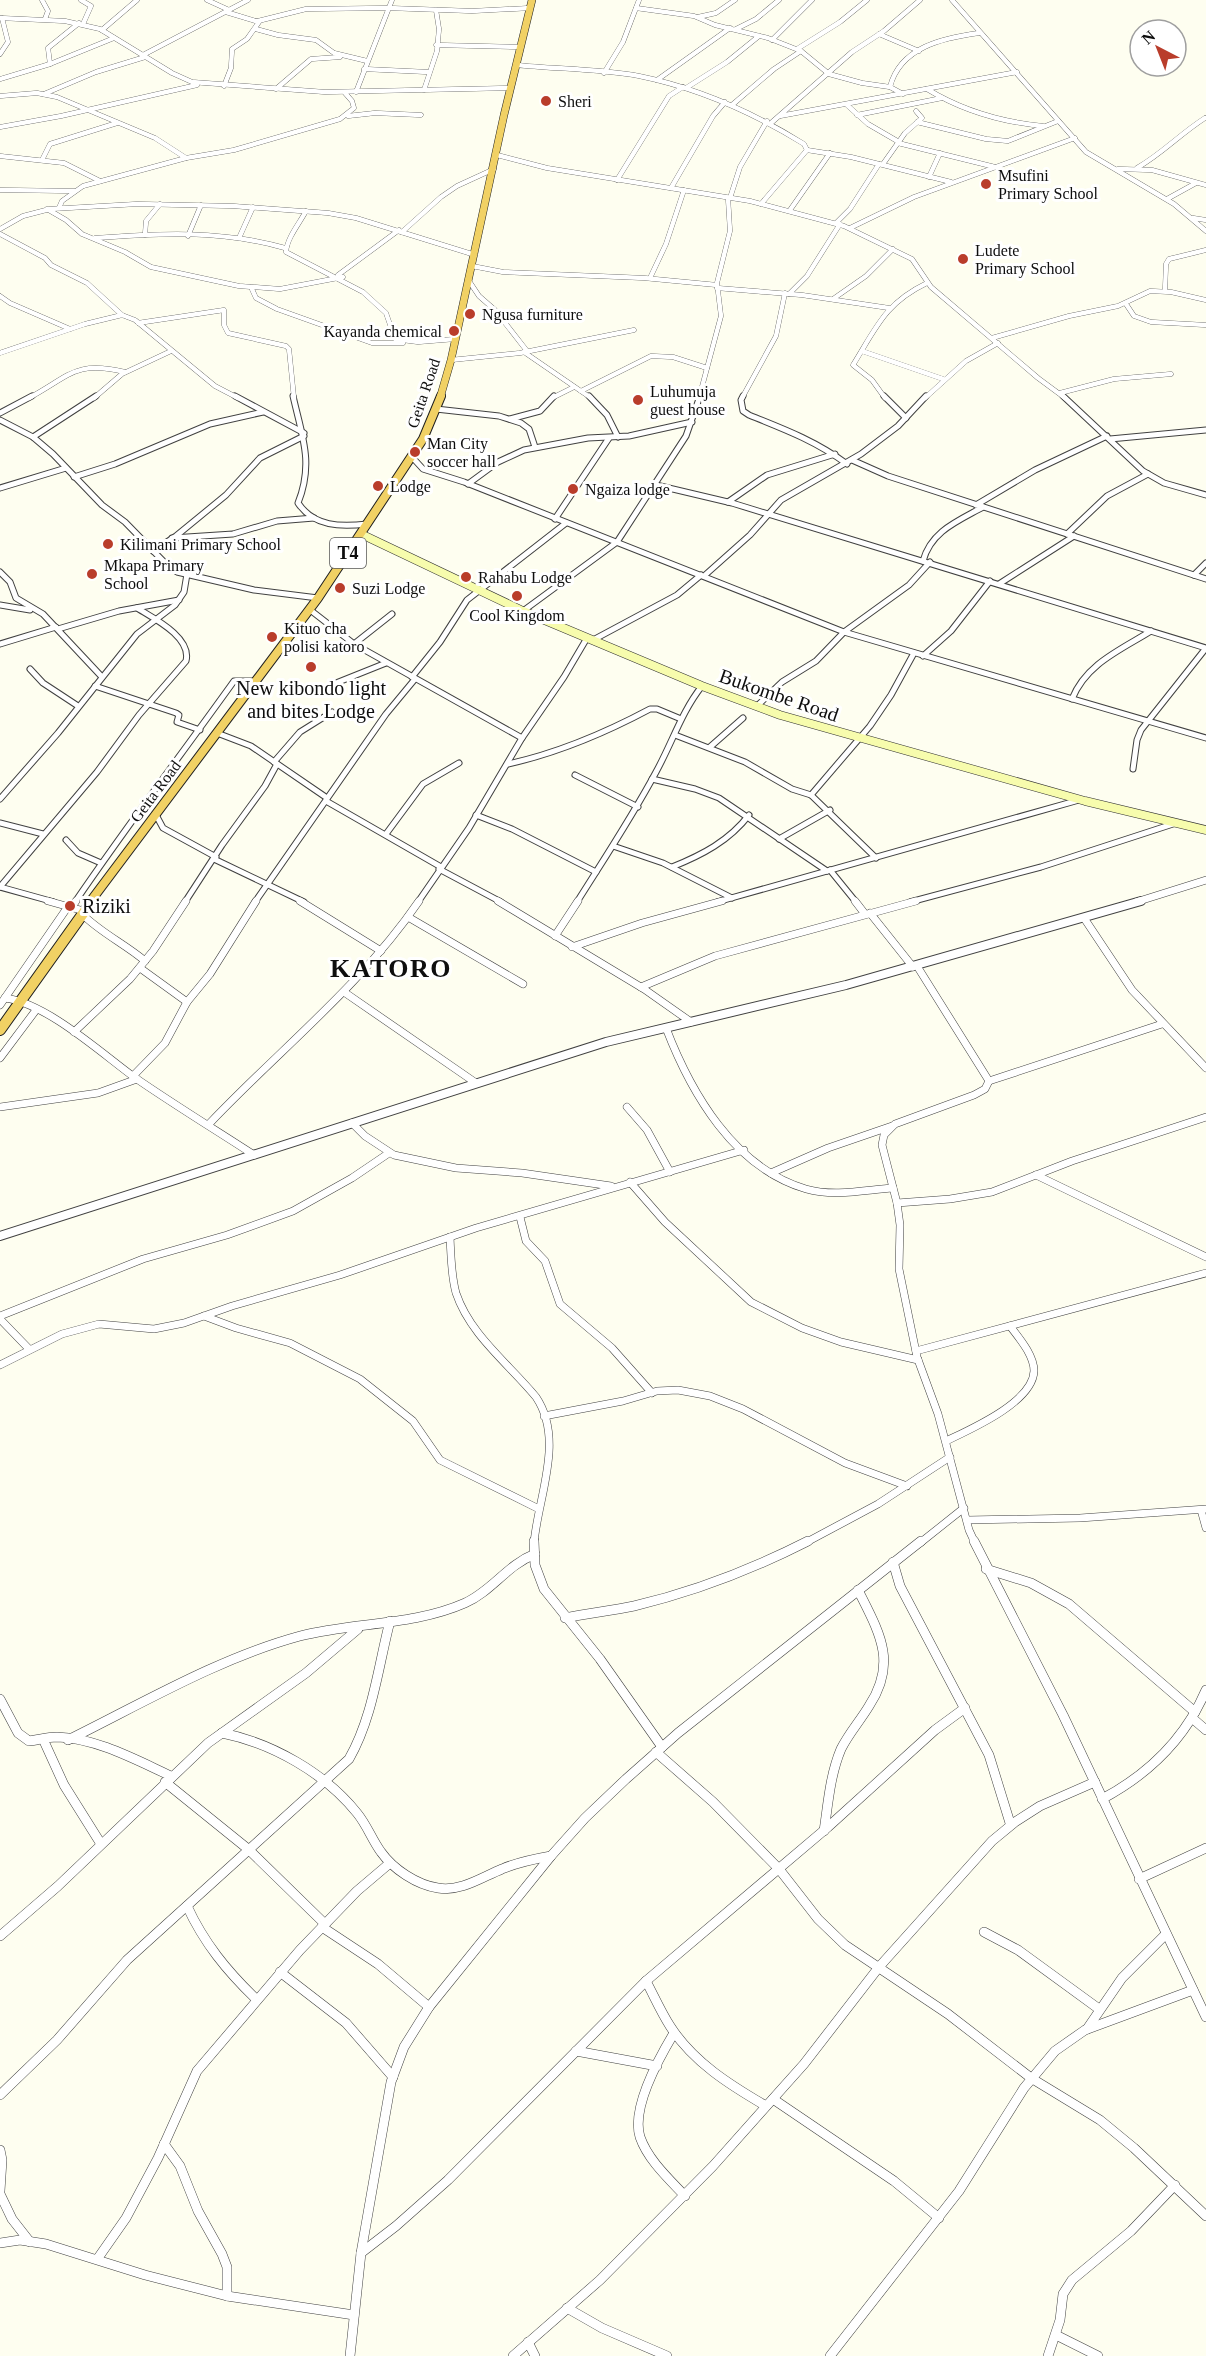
<svg xmlns="http://www.w3.org/2000/svg" width="1206" height="2356" viewBox="0 0 1206 2356" font-family="'Times New Roman',serif">
	<style>
		.lines { fill: none; stroke-linecap: round; stroke-linejoin: round }
		.minor-far3-casing { stroke: #414141; stroke-width: 5 }
		.minor-far2-casing { stroke: #414141; stroke-width: 7 }
		.minor-far1-casing { stroke: #414141; stroke-width: 8 }
		.minor-casing { stroke: #414141; stroke-width: 10 }
		.tertiary-far1-casing { stroke: #414141; stroke-width: 8 }
		.tertiary-casing { stroke: #414141; stroke-width: 10 }
		.secondary-casing { stroke: #303030; stroke-width: 9 }
		.trunk-far2-casing { stroke: #1f1f1f; stroke-width: 8 }
		.trunk-far1-casing { stroke: #1f1f1f; stroke-width: 10 }
		.trunk-casing { stroke: #1f1f1f; stroke-width: 12 }
		.minor-far3 { stroke: #fff; stroke-width: 4.5 }
		.minor-far2 { stroke: #fff; stroke-width: 5 }
		.minor-far1 { stroke: #fff; stroke-width: 7 }
		.minor { stroke: #fff; stroke-width: 9 }
		.tertiary-far1 { stroke: #fff; stroke-width: 7 }
		.tertiary { stroke: #fff; stroke-width: 8 }
		.secondary { stroke: #f7fcad; stroke-width: 8 }
		.trunk-far2 { stroke: #f1d164; stroke-width: 7 }
		.trunk-far1 { stroke: #f1d164; stroke-width: 8 }
		.trunk { stroke: #f1d164; stroke-width: 10 }
		.poi-dot { fill: #b93d2b; stroke: #fff; stroke-width: 2 }
		.labels { text-anchor: middle; stroke-width: 6; stroke-linejoin: round; paint-order: stroke }
		.far-poi-label { font-size: 16px; fill: #0e0e0e; stroke: #fff; text-anchor: start }
		.far-street-label { font-size: 16px; fill: #0e0e0e; stroke: #fff }
		.shield { fill: #fff; stroke: #565656; stroke-width: 1.5 }
		.shield-label { font-size: 18px; font-weight: bold; fill: #0e0e0e }
		.poi-label { font-size: 20px; fill: #0e0e0e; stroke: #fff }
		.street-label { font-size: 20px; fill: #0e0e0e; stroke: #fff }
		.district-label { font-size: 26px; font-weight: bold; letter-spacing: 1.5px; fill: #0e0e0e; stroke: #fff }
	</style>
	<rect width="100%" height="100%" fill="#fefef0"/>
	<g class="lines">
		<defs>
			<g id="minor-far3">
				<polyline points="42,0 48,11 45,19"/>
				<polyline points="81,0 91,6 83,24"/>
				<polyline points="207,0 229,10"/>
				<polyline points="952,0 1086,152 1174,204 1206,231"/>
				<polyline points="388,8 472,11 530,8"/>
				<polyline points="636,8 694,16 715,25 768,38 801,51 829,74 862,83 890,87 903,94"/>
				<polyline points="698,17 716,13 735,0"/>
				<polyline points="0,18 65,21 100,29 172,73 192,82 325,92 510,88"/>
				<polyline points="258,21 306,9 388,8"/>
				<polyline points="256,29 278,35 316,40 334,53 367,61"/>
				<polyline points="736,29 756,19 779,0"/>
				<polyline points="102,30 137,0"/>
				<polyline points="879,34 919,51"/>
				<polyline points="772,40 812,0"/>
				<polyline points="436,45 520,47"/>
				<polyline points="797,49 840,22 867,0"/>
				<polyline points="0,54 8,42 2,18"/>
				<polyline points="143,55 248,0"/>
				<polyline points="50,64 48,48 79,23"/>
				<path d="M516 65C556 69 600 69 639 76 698 88 754 113 804 144L807 150 761 204"/>
				<polyline points="364,69 428,72"/>
				<polyline points="604,73 623,42 639,0"/>
				<polyline points="0,79 50,64 114,38"/>
				<polyline points="657,80 730,28"/>
				<polyline points="224,86 231,68 232,49 247,39 259,22 226,12"/>
				<path d="M890 87C900 47 943 38 979 33"/>
				<polyline points="686,88 727,62 759,36"/>
				<polyline points="276,89 311,59 340,57"/>
				<path d="M927 89C963 111 1001 122 1043 126"/>
				<polyline points="424,90 437,51 439,29 436,10"/>
				<polyline points="356,92 392,0"/>
				<polyline points="44,94 96,72 145,57"/>
				<polyline points="0,96 37,93 57,97 155,138 186,158"/>
				<polyline points="732,105 774,69 801,51"/>
				<polyline points="847,105 868,124 899,142"/>
				<polyline points="857,115 942,98"/>
				<polyline points="348,116 375,113 421,115"/>
				<polyline points="780,116 1017,72"/>
				<polyline points="917,122 986,139 1008,141 1058,121"/>
				<polyline points="771,123 852,52 884,31 920,0"/>
				<polyline points="0,127 61,116 197,85"/>
				<polyline points="898,143 995,167"/>
				<polyline points="807,150 851,157 951,182"/>
				<polyline points="497,155 547,168 750,201 844,226 912,259 931,287 1038,378 1065,398"/>
				<polyline points="0,156 64,163 100,181"/>
				<polyline points="42,160 50,144 117,123"/>
				<polyline points="883,164 905,133 922,118 916,111"/>
				<path d="M1137 168C1163 153 1180 134 1205 118"/>
				<polyline points="1118,169 1152,170 1206,185"/>
				<polyline points="929,177 940,153"/>
				<polyline points="617,180 669,96 683,87"/>
				<polyline points="671,188 713,116 725,102"/>
				<polyline points="0,190 75,191"/>
				<polyline points="730,198 740,167 767,121"/>
				<polyline points="1167,199 1196,183"/>
				<polyline points="59,208 62,201 83,186 186,158 234,150 340,119 354,108 352,101 345,93"/>
				<polyline points="47,209 66,220 82,234 125,252 151,267 239,286 280,289 343,277"/>
				<polyline points="790,210 830,153"/>
				<path d="M306 211C299 224 287 238 286 252L363 292 386 313 395 339 418 342 455 339"/>
				<polyline points="1193,218 1206,220"/>
				<polyline points="836,223 850,209 879,164"/>
				<polyline points="850,228 914,197 1075,138"/>
				<polyline points="0,229 23,216 50,209 137,204 233,206 328,213 356,218 475,255"/>
				<polyline points="402,232 441,197 457,186 494,169"/>
				<polyline points="0,234 45,258 51,265 87,283 122,315"/>
				<polyline points="145,235 146,221 160,204"/>
				<polyline points="188,236 201,205"/>
				<path d="M95 238C159 233 223 230 285 248"/>
				<polyline points="239,238 253,207"/>
				<polyline points="472,266 503,272 644,278 717,285"/>
				<polyline points="338,275 399,230"/>
				<polyline points="650,278 666,244 684,190"/>
				<polyline points="469,281 479,296 495,310 527,351"/>
				<polyline points="251,287 256,298 277,309 372,343 403,343"/>
				<polyline points="717,288 802,295 889,308"/>
				<polyline points="1165,291 1166,264 1169,259 1206,250"/>
				<polyline points="789,294 807,276 840,224"/>
				<polyline points="0,296 10,303 70,329"/>
				<polyline points="833,299 866,276 893,249"/>
				<polyline points="1126,304 1134,316 1151,322 1206,325"/>
				<polyline points="138,323 224,310 224,325 228,333 286,346 289,349 294,398"/>
				<polyline points="992,338 1069,316 1118,306 1150,291 1171,292 1206,300"/>
				<polyline points="862,351 943,379"/>
				<polyline points="524,352 591,398"/>
				<polyline points="0,353 85,324 122,315 135,320 215,386 238,398"/>
				<polyline points="451,360 520,353 634,330"/>
				<polyline points="581,391 651,356 673,357 707,368"/>
				<polyline points="1060,393 1114,379 1171,374"/>
				<path d="M29 398C70 376 75 360 125 372"/>
				<polyline points="94,398 122,374 171,351"/>
				<polyline points="552,398 574,387"/>
				<polyline points="699,398 721,316 717,283 730,231 728,198"/>
				<polyline points="742,398 776,336 785,293"/>
				<path d="M885 398 872 380 853 365C876 328 885 303 927 283"/>
				<polyline points="925,398 966,361 998,343"/>
			</g>
			<g id="minor-far2">
				<polyline points="235,396 304,433"/>
				<path d="M293 396C302 436 314 463 298 503 314 527 341 527 367 524"/>
				<polyline points="589,396 607,415 618,437"/>
				<path d="M743 396 741 400 743 411 749 415C784 429 816 441 847 464"/>
				<polyline points="884,396 906,418"/>
				<polyline points="1063,396 1143,471 1164,483 1206,495"/>
				<polyline points="436,409 499,416 521,423 529,429 535,447"/>
				<polyline points="0,413 32,396"/>
				<polyline points="510,419 540,411 554,396"/>
				<polyline points="0,420 33,437 53,454 102,505 125,522 167,565 177,572 254,590 318,598"/>
				<polyline points="33,437 96,396"/>
				<polyline points="1110,439 1206,430"/>
				<polyline points="412,457 423,469 464,482 844,632 1206,738"/>
				<polyline points="852,460 888,476 1206,579"/>
				<polyline points="74,477 115,464 210,424 263,412"/>
				<polyline points="468,484 498,462 524,450 588,438 629,436 692,422"/>
				<polyline points="656,485 732,503 1206,648 1141,730 1137,740 1133,769"/>
				<polyline points="0,488 66,468"/>
				<polyline points="728,502 767,475 835,454"/>
				<polyline points="976,505 1035,470 1107,436"/>
				<polyline points="555,519 609,438"/>
				<polyline points="1067,534 1107,496 1148,474"/>
				<polyline points="172,538 233,534 277,521 314,518"/>
				<polyline points="153,551 176,536 226,495 260,458 304,436"/>
				<path d="M923 561C931 531 958 521 983 507"/>
				<polyline points="0,572 10,582 16,598 43,614 102,677"/>
				<polyline points="1194,575 1206,563"/>
				<polyline points="704,576 750,535 781,500 861,454 898,426 926,396"/>
				<polyline points="999,584 1074,536"/>
				<polyline points="0,605 30,610"/>
				<polyline points="309,609 354,644 522,738"/>
				<polyline points="523,611 617,542 686,436 700,396"/>
				<polyline points="58,629 119,611 179,600"/>
				<polyline points="593,640 677,595 701,575"/>
				<polyline points="0,644 56,627"/>
				<polyline points="354,644 392,614"/>
				<polyline points="923,656 951,631 990,581"/>
				<polyline points="30,669 43,683 78,706"/>
				<polyline points="412,677 440,642 467,600 566,523"/>
				<polyline points="331,685 386,663"/>
				<polyline points="95,686 176,713 179,715 177,722 200,730"/>
				<path d="M1072 699C1086 664 1120 650 1151 631"/>
				<polyline points="757,706 782,682 816,661 844,632 909,585 930,562"/>
				<polyline points="217,733 251,746 327,798"/>
				<polyline points="675,735 745,762 792,789 811,795 876,858"/>
				<polyline points="710,747 743,718"/>
				<polyline points="274,762 300,732 332,712"/>
				<path d="M508 764C558 753 605 733 650 709H657L681 719"/>
				<polyline points="575,775 638,807"/>
				<polyline points="652,779 695,789 719,798 827,871"/>
				<polyline points="811,795 870,726 891,695 914,653"/>
				<polyline points="0,799 58,733 137,634 175,605 184,592 187,574"/>
				<polyline points="326,801 441,867"/>
				<polyline points="156,815 163,828 216,857"/>
				<polyline points="476,815 512,829 596,872"/>
				<polyline points="0,823 43,834"/>
				<polyline points="386,834 423,784 459,763"/>
				<polyline points="779,839 830,810"/>
				<polyline points="66,840 78,853 101,863"/>
				<polyline points="613,846 663,863 732,898"/>
				<polyline points="214,859 304,902"/>
				<path d="M672 867C702 855 729 841 749 815"/>
				<polyline points="439,869 501,902"/>
				<polyline points="830,870 856,902"/>
				<path d="M0 887 97 772 139 715 186 661C192 637 153 618 137 608"/>
				<polyline points="0,887 54,902"/>
				<path d="M75 902C126 827 181 755 234 681H255"/>
				<polyline points="185,902 222,845 265,786 277,764"/>
				<polyline points="255,902 386,714 415,679"/>
				<polyline points="418,902 469,828 522,738 564,677 587,638"/>
				<path d="M577 902C604 859 632 817 656 772 672 743 682 711 702 686"/>
				<polyline points="717,902 1079,800"/>
				<polyline points="910,902 1041,867 1176,823"/>
			</g>
			<g id="minor-far1">
				<polyline points="48,901 84,911"/>
				<polyline points="300,901 381,951"/>
				<polyline points="498,901 644,989 691,1022"/>
				<polyline points="855,901 865,914"/>
				<polyline points="71,908 76,901"/>
				<polyline points="870,913 913,967"/>
				<path d="M82 914C101 933 125 944 145 961"/>
				<polyline points="408,917 523,984"/>
				<polyline points="1084,918 1132,990 1206,1068"/>
				<polyline points="555,936 578,901"/>
				<polyline points="572,947 642,923 722,901"/>
				<polyline points="917,966 989,1081 985,1089 974,1095 895,1124 884,1135 882,1145 897,1203 900,1225 899,1269 917,1357 938,1414 969,1530 975,1543"/>
				<polyline points="140,968 187,1002"/>
				<polyline points="641,987 715,956 916,901"/>
				<polyline points="344,992 476,1083"/>
				<path d="M5 998C46 1003 100 1052 134 1077 173 1104 214 1129 254 1155"/>
				<polyline points="0,1005 67,908"/>
				<path d="M666 1028C691 1093 734 1168 806 1189 834 1197 865 1190 893 1188"/>
				<polyline points="74,1032 130,979 153,951 186,901"/>
				<polyline points="0,1058 36,1010"/>
				<polyline points="133,1076 165,1043 187,1002 210,974 256,901"/>
				<polyline points="989,1081 1162,1024"/>
				<polyline points="0,1107 98,1093 137,1079"/>
				<polyline points="627,1107 647,1130 670,1172"/>
				<polyline points="352,1123 365,1136 394,1155 456,1168 522,1173 611,1186"/>
				<path d="M209 1124C279 1050 361 986 419 901"/>
				<polyline points="771,1173 828,1148 892,1126"/>
				<polyline points="1036,1175 1206,1257"/>
				<polyline points="630,1182 665,1222 751,1302 802,1328 841,1342 918,1360"/>
				<polyline points="897,1203 950,1199 992,1192 1072,1161 1206,1117"/>
				<polyline points="520,1217 526,1241 545,1261 560,1304 612,1348 652,1393"/>
				<path d="M450 1237C451 1256 451 1275 456 1293 470 1335 509 1364 536 1397 565 1440 538 1497 534 1543"/>
				<polyline points="0,1316 143,1259 227,1235 293,1211 352,1178 389,1153"/>
				<polyline points="204,1316 236,1328 290,1343 360,1379 413,1421 440,1460 537,1508"/>
				<polyline points="0,1319 29,1349"/>
				<polyline points="916,1351 1206,1273"/>
				<polyline points="0,1365 62,1334 99,1324 154,1329 184,1323 232,1306 340,1275 476,1228 744,1150"/>
				<polyline points="544,1416 623,1401 657,1391 678,1390 710,1396 743,1409 845,1463 907,1486"/>
				<path d="M946 1441C971 1429 1033 1402 1034 1371 1034 1355 1019 1338 1010 1326"/>
				<polyline points="1201,1510 1206,1528"/>
				<polyline points="967,1520 1080,1518 1206,1509"/>
				<polyline points="805,1543 878,1504 950,1457"/>
				<polyline points="920,1543 964,1508"/>
			</g>
			<g id="minor">
				<polyline points="534,1541 535,1565 544,1589 600,1659 662,1747"/>
				<polyline points="974,1541 1063,1715 1206,2017"/>
				<polyline points="893,1562 900,1586 989,1755 1010,1823"/>
				<polyline points="986,1569 1031,1583 1069,1604 1195,1712"/>
				<path d="M565 1618C588 1613 611 1611 634 1606 693 1592 753 1569 808 1541"/>
				<path d="M0 1699 18 1733 29 1741C38 1740 47 1737 57 1737 96 1738 136 1760 171 1776"/>
				<polyline points="1192,1718 1206,1730"/>
				<path d="M222 1733C272 1743 325 1773 357 1813 367 1825 372 1840 381 1852 393 1869 417 1885 438 1888 461 1892 482 1877 502 1869 518 1862 534 1859 551 1856"/>
				<polyline points="43,1739 64,1785 101,1844"/>
				<path d="M68 1740C143 1703 219 1658 300 1636 354 1622 413 1626 465 1603 492 1591 507 1565 535 1554"/>
				<polyline points="656,1752 713,1802 779,1869 818,1919 845,1945 948,2014 1031,2078 1100,2120 1134,2148 1206,2216"/>
				<polyline points="165,1782 248,1849 325,1924"/>
				<path d="M1102 1799C1149 1774 1185 1739 1206 1690"/>
				<path d="M824 1831C828 1804 830 1775 841 1749 849 1733 860 1721 869 1706 898 1662 879 1632 858 1590"/>
				<polyline points="1139,1879 1206,1848"/>
				<path d="M187 1906C204 1943 227 1971 256 1999"/>
				<polyline points="322,1927 378,1964 429,2007"/>
				<polyline points="984,1932 1018,1950 1099,2009"/>
				<polyline points="0,1936 58,1886 208,1743 306,1673 358,1629"/>
				<polyline points="280,1972 346,2023 393,2077"/>
				<path d="M646 1981C654 1996 661 2012 670 2026 693 2062 730 2085 766 2106"/>
				<polyline points="1087,2029 1122,1978 1166,1934"/>
				<path d="M674 2033C659 2058 631 2108 640 2137 648 2160 669 2179 685 2196"/>
				<polyline points="576,2051 657,2066"/>
				<path d="M0 2095 57 2040 127 1960 349 1759C373 1717 378 1667 390 1621"/>
				<polyline points="773,2099 894,2181 939,2218"/>
				<polyline points="164,2144 180,2166 198,2211 222,2254 227,2267 227,2296"/>
				<polyline points="0,2150 2,2160 0,2191"/>
				<polyline points="0,2194 12,2219 30,2242"/>
				<polyline points="0,2243 20,2240 46,2244 145,2275 227,2296 354,2315"/>
				<polyline points="361,2253 396,2226 448,2180 646,1981 828,1827 935,1730 965,1708"/>
				<polyline points="98,2258 126,2218 158,2158 197,2071 300,1950 357,1891 390,1863"/>
				<polyline points="567,2308 602,2328 667,2356"/>
				<polyline points="1056,2335 1098,2356"/>
				<polyline points="528,2342 535,2356"/>
				<polyline points="350,2356 361,2253 391,2082 404,2047 429,2007 551,1856 585,1818 626,1779 678,1733 921,1541"/>
				<polyline points="513,2356 600,2280 713,2166 804,2064 879,1967 992,1841 1015,1822 1040,1806 1095,1782"/>
				<polyline points="830,2356 959,2191 1024,2088 1055,2051 1085,2030 1193,1990"/>
				<polyline points="1048,2356 1060,2320 1063,2294 1072,2280 1131,2231 1175,2185"/>
			</g>
			<polyline id="tertiary-far1" points="1136,902 1206,880"/>
			<polyline id="tertiary" points="0,1236 606,1042 846,985 1141,901"/>
			<polyline id="secondary" points="361,534 523,611 702,686 780,715 1085,801 1206,830"/>
			<polyline id="trunk-far2" points="440,398 451,360 504,115 532,0"/>
			<polyline id="trunk-far1" points="90,902 318,598 423,439 441,396"/>
			<polyline id="trunk" points="0,1030 92,901"/>
		</defs>
		<use href="#minor-far3" class="minor-far3-casing"/>
		<use href="#minor-far2" class="minor-far2-casing"/>
		<use href="#minor-far1" class="minor-far1-casing"/>
		<use href="#minor" class="minor-casing"/>
		<use href="#tertiary-far1" class="tertiary-far1-casing"/>
		<use href="#tertiary" class="tertiary-casing"/>
		<use href="#secondary" class="secondary-casing"/>
		<use href="#trunk-far2" class="trunk-far2-casing"/>
		<use href="#trunk-far1" class="trunk-far1-casing"/>
		<use href="#trunk" class="trunk-casing"/>
		<use href="#minor-far3" class="minor-far3"/>
		<use href="#minor-far2" class="minor-far2"/>
		<use href="#minor-far1" class="minor-far1"/>
		<use href="#minor" class="minor"/>
		<use href="#tertiary-far1" class="tertiary-far1"/>
		<use href="#tertiary" class="tertiary"/>
		<use href="#secondary" class="secondary"/>
		<use href="#trunk-far2" class="trunk-far2"/>
		<use href="#trunk-far1" class="trunk-far1"/>
		<use href="#trunk" class="trunk"/>
	</g>
	<g class="poi-dot">
		<circle cx="546" cy="101" r="6"/>
		<circle cx="986" cy="184" r="6"/>
		<circle cx="963" cy="259" r="6"/>
		<circle cx="470" cy="314" r="6"/>
		<circle cx="454" cy="331" r="6"/>
		<circle cx="638" cy="400" r="6"/>
		<circle cx="415" cy="452" r="6"/>
		<circle cx="378" cy="486" r="6"/>
		<circle cx="573" cy="489" r="6"/>
		<circle cx="108" cy="544" r="6"/>
		<circle cx="92" cy="574" r="6"/>
		<circle cx="466" cy="577" r="6"/>
		<circle cx="340" cy="588" r="6"/>
		<circle cx="517" cy="596" r="6"/>
		<circle cx="272" cy="637" r="6"/>
		<circle cx="311" cy="667" r="6"/>
		<circle cx="70" cy="906" r="6"/>
	</g>
	<g class="labels">
		<g class="far-poi-label">
			<text x="558" y="107">Sheri</text>
			<text x="998" y="181">Msufini<tspan x="998" dy="18">Primary School</tspan></text>
			<text x="975" y="256">Ludete<tspan x="975" dy="18">Primary School</tspan></text>
			<text x="482" y="320">Ngusa furniture</text>
			<text x="442" y="337" text-anchor="end">Kayanda chemical</text>
			<text x="650" y="397">Luhumuja<tspan x="650" dy="18">guest house</tspan></text>
			<text x="427" y="449">Man City<tspan x="427" dy="18">soccer hall</tspan></text>
			<text x="390" y="492">Lodge</text>
			<text x="585" y="495">Ngaiza lodge</text>
			<text x="120" y="550">Kilimani Primary School</text>
			<text x="104" y="571">Mkapa Primary<tspan x="104" dy="18">School</tspan></text>
			<text x="478" y="583">Rahabu Lodge</text>
			<text x="352" y="594">Suzi Lodge</text>
			<text x="517" y="621" text-anchor="middle">Cool Kingdom</text>
			<text x="284" y="634">Kituo cha<tspan x="284" dy="18">polisi katoro</tspan></text>
		</g>
		<g class="far-street-label">
			<text transform="translate(423 393) rotate(-71)" y="6">Geita Road</text>
			<text transform="translate(155 791) rotate(-53)" y="6">Geita Road</text>
		</g>
		<rect class="shield" x="330" y="538" width="36" height="30" rx="4.5"/>
		<g class="shield-label">
			<text x="348" y="559">T4</text>
		</g>
		<g class="poi-label">
			<text x="311" y="695">New kibondo light<tspan x="311" dy="23">and bites Lodge</tspan></text>
			<text x="82" y="913" text-anchor="start">Riziki</text>
		</g>
		<g class="street-label">
			<text transform="translate(779 695) rotate(19)" y="7">Bukombe Road</text>
		</g>
		<g class="district-label">
			<text x="391" y="977">KATORO</text>
		</g>
	</g>
	<g transform="translate(1158 48) rotate(318)"><circle r="28" fill="#ffffff" stroke="#9f9f9f" stroke-width="1.5"/>
	<path d="M0-4.5L10 22L0 15L-10 22Z" fill="#b93d2b"/>
	<text y="-9" font-size="16" font-weight="bold" text-anchor="middle" fill="#0e0e0e">N</text>
	</g>
</svg>
